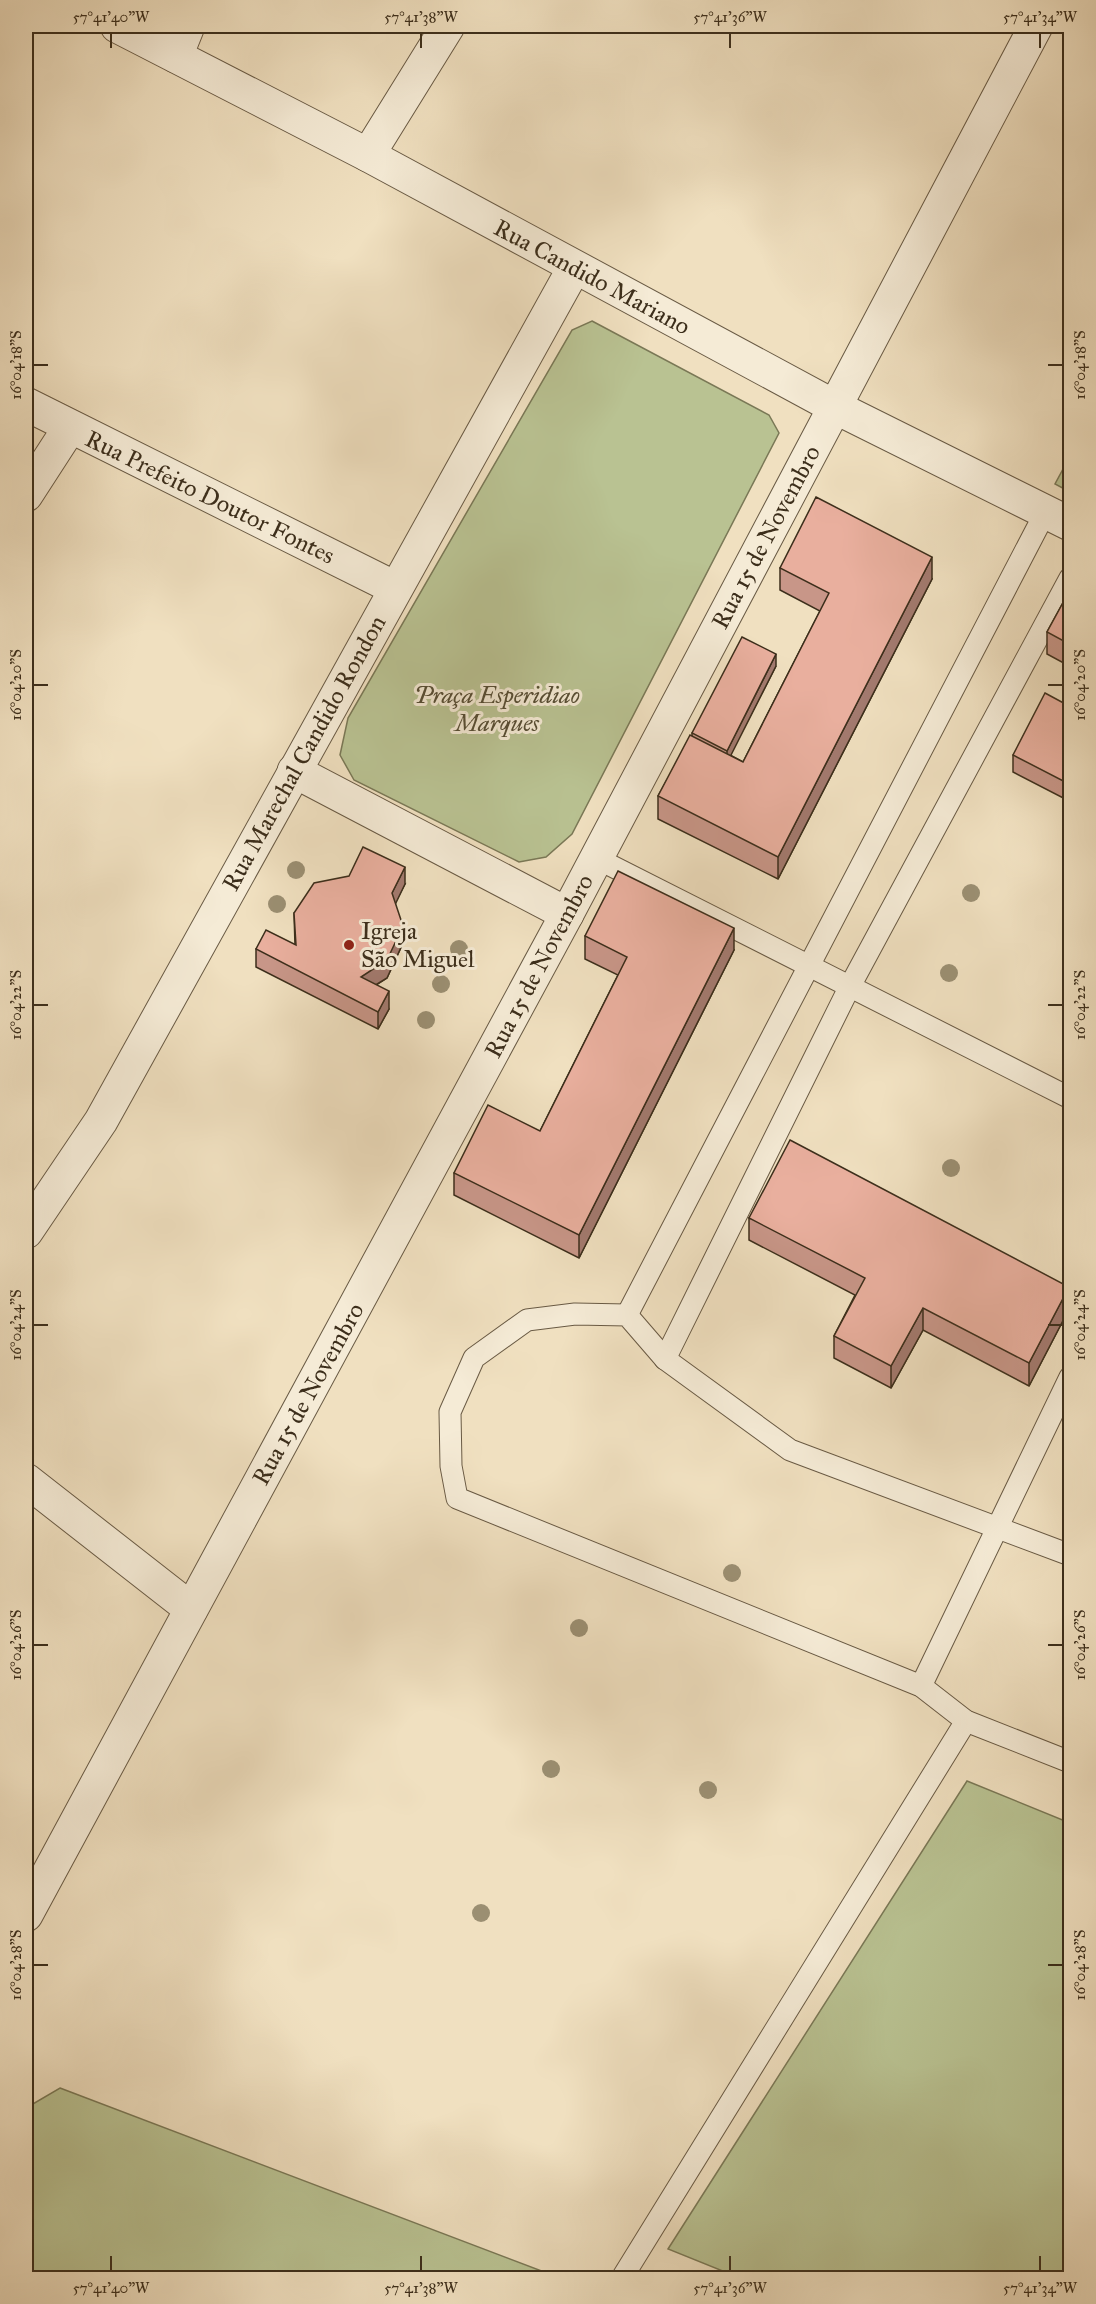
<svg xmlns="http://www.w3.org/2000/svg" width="1096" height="2304" viewBox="0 0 1096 2304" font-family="'IM FELL Great Primer',serif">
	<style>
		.green { fill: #b9c292; stroke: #7a7856; stroke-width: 1.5 }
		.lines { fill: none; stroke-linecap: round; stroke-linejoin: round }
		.service-casing { stroke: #695a44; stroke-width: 23 }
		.minor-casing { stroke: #695a44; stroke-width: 35 }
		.tertiary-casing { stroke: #695a44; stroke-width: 35 }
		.service { stroke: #f5ebd6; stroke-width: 21 }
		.minor { stroke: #f5ebd6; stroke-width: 33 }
		.tertiary { stroke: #f5ebd6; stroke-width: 33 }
		.tree { fill: #9b8f72 }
		.wall { fill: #c89688; stroke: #3c2e1b; stroke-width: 1.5 }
		.shaded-wall { fill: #a37a6f; stroke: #3c2e1b; stroke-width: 1.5 }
		.building { fill: #e9af9e; stroke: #3c2e1b; stroke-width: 1.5 }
		.ticks { fill: none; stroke: #3c2e1b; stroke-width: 2 }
		.poi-dot { fill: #8f2418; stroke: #f5ebd6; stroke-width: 2 }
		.labels { text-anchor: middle; stroke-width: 6; stroke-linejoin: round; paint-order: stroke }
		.street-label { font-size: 24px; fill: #3c2e1b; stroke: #f5ebd6 }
		.park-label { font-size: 24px; font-style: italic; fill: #554c33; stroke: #f5ebd6 }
		.poi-label { font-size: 24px; fill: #3c2e1b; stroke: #f5ebd6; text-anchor: start }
		.neatline { fill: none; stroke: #3c2e1b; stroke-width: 2 }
		.ticks-label { font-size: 15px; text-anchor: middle; fill: #3c2e1b }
	</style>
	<rect width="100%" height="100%" fill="#f0e0c0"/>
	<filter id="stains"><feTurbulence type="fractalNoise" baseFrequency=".00333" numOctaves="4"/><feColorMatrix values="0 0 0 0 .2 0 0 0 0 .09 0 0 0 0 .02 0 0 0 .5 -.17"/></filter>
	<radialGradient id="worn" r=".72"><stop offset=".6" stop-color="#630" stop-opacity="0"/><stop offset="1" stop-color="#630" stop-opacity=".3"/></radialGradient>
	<g class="green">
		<polygon points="592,321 769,415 779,433 572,834 546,857 519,862 354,780 340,755 348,718 572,330"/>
		<polygon points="1070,456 1070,492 1055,484"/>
		<polygon points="967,1781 1070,1823 1070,2278 740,2278 668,2249"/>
		<polygon points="60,2088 560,2278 26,2278 26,2108"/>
	</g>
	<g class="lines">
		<defs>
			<g id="service">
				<polyline points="596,858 1070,1098"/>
				<polyline points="627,1315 1045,513"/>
				<polyline points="665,1359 849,988 1070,578"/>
				<polyline points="1070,1555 790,1450 665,1359 627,1315 575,1314 527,1320 474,1358 450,1412 451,1466 457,1498 921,1686 966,1721 1070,1762"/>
				<polyline points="921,1686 1070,1377"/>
				<polyline points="622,2278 966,1721"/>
			</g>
			<g id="minor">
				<polyline points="117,26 368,155 835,407 1070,524"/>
				<polyline points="176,56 188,26"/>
				<polyline points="368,155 448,26"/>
				<polyline points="26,404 395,588"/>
				<polyline points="26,495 70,427"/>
				<polyline points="294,771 567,914"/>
				<polyline points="26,1232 101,1121 574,268"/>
				<polyline points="26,1480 191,1609"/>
			</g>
			<polyline id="tertiary" points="26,1915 567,914 1036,26"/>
		</defs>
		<use href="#service" class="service-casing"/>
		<use href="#minor" class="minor-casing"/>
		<use href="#tertiary" class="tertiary-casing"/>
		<use href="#service" class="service"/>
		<use href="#minor" class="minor"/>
		<use href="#tertiary" class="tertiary"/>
	</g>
	<g class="tree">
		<circle cx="296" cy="870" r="9"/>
		<circle cx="971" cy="893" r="9"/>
		<circle cx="277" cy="904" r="9"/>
		<circle cx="459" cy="949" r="9"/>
		<circle cx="949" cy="973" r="9"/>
		<circle cx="441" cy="984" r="9"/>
		<circle cx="426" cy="1020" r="9"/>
		<circle cx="951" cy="1168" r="9"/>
		<circle cx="732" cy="1573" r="9"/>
		<circle cx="579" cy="1628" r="9"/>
		<circle cx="551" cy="1769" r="9"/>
		<circle cx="708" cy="1790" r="9"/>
		<circle cx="481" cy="1913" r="9"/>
	</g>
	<g class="wall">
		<polygon points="780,568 932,579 778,879 658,819 658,796 692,736 692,733 776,666 730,755 743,762 820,611 780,590"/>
		<polygon points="1071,588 1071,667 1047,654 1047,632"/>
		<polygon points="1071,707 1071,802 1013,772 1013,755"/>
		<polygon points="405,884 395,903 403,943 387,978 376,985 389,1009 378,1029 256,967 256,949 295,945 294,913"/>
		<polygon points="585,936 734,950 579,1258 454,1195 454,1173 540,1131 618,975 585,959"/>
		<polygon points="749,1218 1069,1309 1029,1386 923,1330 891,1388 834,1358 834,1336 855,1295 749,1240"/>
	</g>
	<g class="shaded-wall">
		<polygon points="932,557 932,579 778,879 778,857"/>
		<polygon points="776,654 776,666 727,763 727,751"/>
		<polygon points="405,867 405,884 392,911 392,893"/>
		<polygon points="403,926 403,943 387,978 361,994 361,977"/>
		<polygon points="734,928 734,950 579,1258 579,1235"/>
		<polygon points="389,991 389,1009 378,1029 378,1012"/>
		<polygon points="1069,1287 1069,1309 1029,1386 1029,1363"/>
		<polygon points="923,1308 923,1330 891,1388 891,1366"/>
	</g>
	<g class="building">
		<polygon points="816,497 932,557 778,857 658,796 690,735 743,762 829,593 780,568"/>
		<polygon points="1071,588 1071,645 1047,632"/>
		<polygon points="742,637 776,654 727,751 692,733"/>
		<polygon points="1045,693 1071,707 1071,785 1013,755"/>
		<polygon points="363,847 405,867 392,893 403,926 387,960 361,977 389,991 378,1012 256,949 266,930 296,945 294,913 314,883 349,876"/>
		<polygon points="618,871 734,928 579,1235 454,1173 488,1105 540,1131 627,957 585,936"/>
		<polygon points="790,1140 1069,1287 1029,1363 923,1308 891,1366 834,1336 865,1278 749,1218"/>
	</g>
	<path class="ticks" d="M111 33V48M421 33V48M730 33V48M1040 33V48M33 365H48M1048 365H1063M33 685H48M1048 685H1063M33 1005H48M1048 1005H1063M33 1325H48M1048 1325H1063M33 1645H48M1048 1645H1063M33 1965H48M1048 1965H1063M111 2256V2271M421 2256V2271M730 2256V2271M1040 2256V2271"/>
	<circle class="poi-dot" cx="349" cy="945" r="6"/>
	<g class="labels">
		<g class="street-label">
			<text transform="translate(592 277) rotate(28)" y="8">Rua Candido Mariano</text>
			<text transform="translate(210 497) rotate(26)" y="8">Rua Prefeito Doutor Fontes</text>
			<text transform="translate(766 537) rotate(-62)" y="8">Rua 15 de Novembro</text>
			<text transform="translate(304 753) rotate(-61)" y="8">Rua Marechal Candido Rondon</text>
			<text transform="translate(539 966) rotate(-62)" y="8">Rua 15 de Novembro</text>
			<text transform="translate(308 1394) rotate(-61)" y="8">Rua 15 de Novembro</text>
		</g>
		<g class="park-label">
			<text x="497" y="703">Praça Esperidiao<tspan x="497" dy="28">Marques</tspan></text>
		</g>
		<g class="poi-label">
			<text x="361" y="939">Igreja<tspan x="361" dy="28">São Miguel</tspan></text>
		</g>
	</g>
	<rect width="1096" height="2304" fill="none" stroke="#f0e0c0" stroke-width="66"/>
	<rect x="33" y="33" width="1030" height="2238" class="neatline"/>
	<g class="ticks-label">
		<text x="111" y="22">57°41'40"W</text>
		<text x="421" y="22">57°41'38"W</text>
		<text x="730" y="22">57°41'36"W</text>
		<text x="1040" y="22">57°41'34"W</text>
		<text transform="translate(16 365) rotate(-90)" y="5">16°04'18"S</text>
		<text transform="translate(1080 365) rotate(-90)" y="5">16°04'18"S</text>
		<text transform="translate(16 685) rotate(-90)" y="5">16°04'20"S</text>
		<text transform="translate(1080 685) rotate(-90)" y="5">16°04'20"S</text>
		<text transform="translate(16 1005) rotate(-90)" y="5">16°04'22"S</text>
		<text transform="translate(1080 1005) rotate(-90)" y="5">16°04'22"S</text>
		<text transform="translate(16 1325) rotate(-90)" y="5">16°04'24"S</text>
		<text transform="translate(1080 1325) rotate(-90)" y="5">16°04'24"S</text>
		<text transform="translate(16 1645) rotate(-90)" y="5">16°04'26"S</text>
		<text transform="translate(1080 1645) rotate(-90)" y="5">16°04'26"S</text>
		<text transform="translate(16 1965) rotate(-90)" y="5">16°04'28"S</text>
		<text transform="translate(1080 1965) rotate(-90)" y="5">16°04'28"S</text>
		<text x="111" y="2293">57°41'40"W</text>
		<text x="421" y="2293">57°41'38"W</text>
		<text x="730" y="2293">57°41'36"W</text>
		<text x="1040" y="2293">57°41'34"W</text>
	</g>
	<rect width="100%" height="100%" filter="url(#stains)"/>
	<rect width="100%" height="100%" fill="url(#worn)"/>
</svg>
